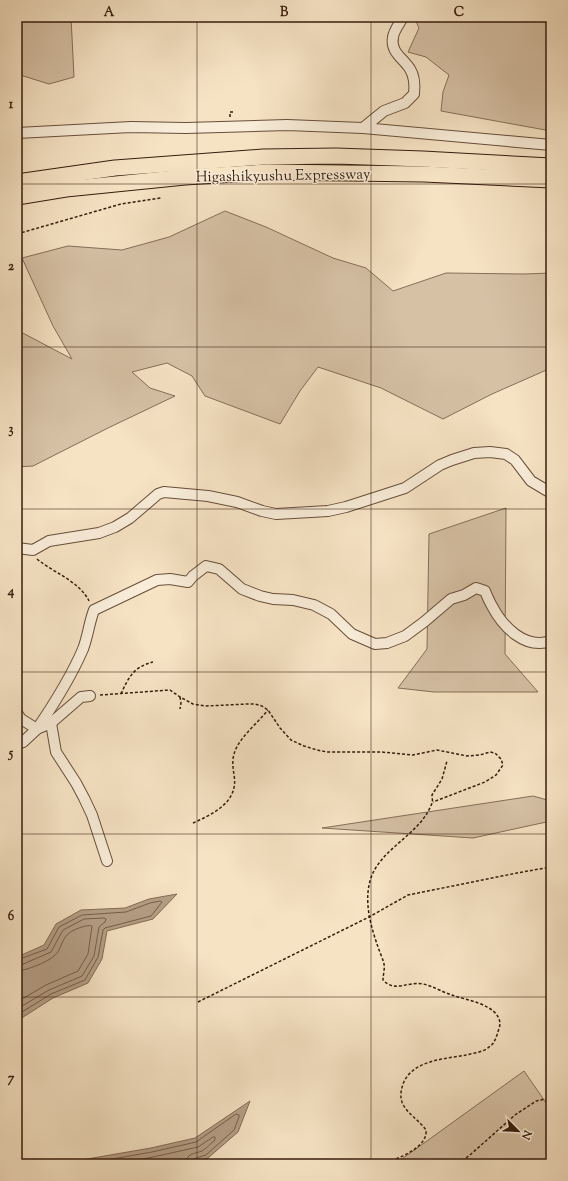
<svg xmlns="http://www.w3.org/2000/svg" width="568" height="1181" viewBox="0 0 568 1181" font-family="'Sorts Mill Goudy',serif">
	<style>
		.green { fill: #d6c1a5; stroke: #866e59 }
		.water { fill: #b59f86; stroke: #836b56 }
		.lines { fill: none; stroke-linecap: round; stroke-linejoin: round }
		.shore { stroke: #765e4a; stroke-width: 1 }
		.minor-casing { stroke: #674e3b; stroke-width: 12 }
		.highway-casing { stroke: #371c0d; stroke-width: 17 }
		.path { stroke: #371c0d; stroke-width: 1.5; stroke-dasharray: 3 2; stroke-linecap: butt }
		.minor { stroke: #f9edd9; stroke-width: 10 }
		.highway { stroke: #f6e3c4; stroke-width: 15 }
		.grid { fill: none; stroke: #371c0d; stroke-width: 1; stroke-opacity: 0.55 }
		.labels { text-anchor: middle; stroke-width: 3; stroke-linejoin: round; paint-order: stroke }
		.street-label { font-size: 15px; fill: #371c0d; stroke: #f9edd9 }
		.neatline { fill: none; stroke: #371c0d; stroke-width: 1.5 }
		.grid-label { font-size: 13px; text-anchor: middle; font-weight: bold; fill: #371c0d }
	</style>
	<rect width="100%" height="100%" fill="#f6e3c4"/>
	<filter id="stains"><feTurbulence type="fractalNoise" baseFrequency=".005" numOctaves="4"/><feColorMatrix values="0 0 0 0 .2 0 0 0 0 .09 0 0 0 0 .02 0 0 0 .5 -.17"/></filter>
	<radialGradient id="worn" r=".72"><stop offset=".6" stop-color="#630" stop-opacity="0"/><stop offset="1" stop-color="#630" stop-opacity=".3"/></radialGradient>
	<g class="green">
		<polygon points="17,17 71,17 74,77 49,84 17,74"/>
		<polygon points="414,17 551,17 551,131 441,111 443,92 449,75 426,57 408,52 419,28"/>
		<polygon points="225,211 266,227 333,258 366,268 393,291 446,273 524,274 551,273 551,368 492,394 443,419 381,388 318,367 300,391 280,424 205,396 192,376 167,363 132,372 150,388 175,396 108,428 33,466 17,467 17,330 72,359 53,326 22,258 68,246 122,250 169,237"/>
		<polygon points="506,508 505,654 538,692 434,692 398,688 427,649 429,534"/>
		<polygon points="533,796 551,801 551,821 473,838 322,828"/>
		<polygon points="524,1071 551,1110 551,1164 395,1164"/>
	</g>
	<g class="water">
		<polygon points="177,894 153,919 107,931 102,959 88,983 53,998 17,1021 17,957 44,945 56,924 81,910 125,908 149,899"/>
		<polygon points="250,1101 238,1132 208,1158 189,1164 58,1164 151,1148 195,1138"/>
	</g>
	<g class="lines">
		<g class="shore">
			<polyline points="17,960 47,949 59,927 82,915 126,912 150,903 160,901 162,902 151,916 105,928 103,930 98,957 85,980 51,994 17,1015"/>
			<polyline points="17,965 21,965 51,952 63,930 84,919 104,918 106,919 105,922 99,927 94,956 82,976 49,990 17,1009"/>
			<path d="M17 971C25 971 48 962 54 956 61 951 61 941 67 935 71 930 87 924 92 926L88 954 78 971 46 985 17 1002"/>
			<polyline points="84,1164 152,1152 196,1142 236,1114 239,1115 239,1117 234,1130 206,1155 193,1159 191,1164"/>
			<path d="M115 1164 153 1157 198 1147 213 1137H215V1140C211 1143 207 1148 202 1151 194 1154 186 1153 186 1164"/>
		</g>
		<defs>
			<g id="minor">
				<path d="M363 128 384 111 405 103 414 94C415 85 415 77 410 69 403 58 390 52 393 37 394 30 400 23 403 17"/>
				<polyline points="17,133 131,127 186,128 287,125 363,128 551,145"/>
				<polyline points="17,548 33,550 49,541 99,533 115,527 130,518 158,494 164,492 208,496 237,502 262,511 276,514 328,511 346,507 405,488 440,465 452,460 474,453 490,452 506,454 515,460 531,481 551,493"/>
				<path d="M17 713 21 719 37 729C54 704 71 677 83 649 88 636 89 623 94 610L157 580 170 579 188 582 193 576 206 566 219 569 242 589 260 596 273 599 293 600 314 605 331 614 352 634 375 644 387 643 405 636 424 622 451 599 464 595 476 588 485 591C487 596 489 601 492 606 503 627 525 650 551 641"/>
				<polyline points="51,723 56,752 76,783 84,798 92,815 107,861"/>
				<polyline points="17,744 23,742 37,729 51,723 81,697 90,696"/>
			</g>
			<g id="highway">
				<polyline points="17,182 115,168 263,157 336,156 423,159 551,166"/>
				<polyline points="17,197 66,189 185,177 267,172 424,174 551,180"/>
			</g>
		</defs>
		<use href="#minor" class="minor-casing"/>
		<use href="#highway" class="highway-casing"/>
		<g class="path">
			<polyline points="230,117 230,112 233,112"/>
			<polyline points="17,234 121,204 161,198"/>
			<path d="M37 559C54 573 79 581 89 601"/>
			<path d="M121 694C129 676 134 667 153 662"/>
			<polyline points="100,695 170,690 180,697 193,704 206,706 247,704 255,704 262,706 268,710 280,728 291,740 304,746 317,750 327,752 381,752 413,755 437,750 467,756 480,755 490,752 495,753 501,759 503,765 496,775 485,782 433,802"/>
			<polyline points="180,697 181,703 180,709"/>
			<path d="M193 823C213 814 239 802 234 775 233 768 232 761 234 754 239 737 257 724 268 710"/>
			<polyline points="198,1002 369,917 408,895 517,873 551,867"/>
			<path d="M382 1164C397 1159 428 1148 426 1130 419 1120 406 1113 402 1102 400 1096 401 1090 403 1084 412 1060 445 1059 466 1055 474 1053 484 1052 489 1047 494 1044 495 1040 497 1035 498 1031 500 1027 500 1023 498 1004 465 1000 452 995 442 992 433 986 423 984 407 981 395 993 383 980 383 975 385 969 384 964 383 959 380 953 378 947 371 927 364 903 370 881 379 848 420 836 432 803 433 801 432 798 432 795L442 779 447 761"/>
			<polyline points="458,1164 470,1155 515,1115 536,1101 551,1098"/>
		</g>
		<use href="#minor" class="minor"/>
		<use href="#highway" class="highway"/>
	</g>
	<path class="grid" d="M197 17V1164M371 17V1164M17 184H551M17 347H551M17 509H551M17 672H551M17 834H551M17 997H551"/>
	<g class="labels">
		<g class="street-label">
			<text transform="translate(283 175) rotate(-1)" y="5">Higashikyushu Expressway</text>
		</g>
	</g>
	<rect width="568" height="1181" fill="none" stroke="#f6e3c4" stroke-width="44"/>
	<g transform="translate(518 1131) rotate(114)" stroke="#f9edd9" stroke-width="3" paint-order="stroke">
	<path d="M0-3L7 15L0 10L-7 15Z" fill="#371c0d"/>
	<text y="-6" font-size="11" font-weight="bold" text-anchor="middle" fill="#371c0d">N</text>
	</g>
	<rect x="22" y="22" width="524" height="1137" class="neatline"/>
	<g class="grid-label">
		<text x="109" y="16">A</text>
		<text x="284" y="16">B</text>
		<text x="459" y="16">C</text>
		<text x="11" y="108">1</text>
		<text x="11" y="270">2</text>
		<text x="11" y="433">3</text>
		<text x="11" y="595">4</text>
		<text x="11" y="757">5</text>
		<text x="11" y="920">6</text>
		<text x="11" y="1082">7</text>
	</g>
	<rect width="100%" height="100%" filter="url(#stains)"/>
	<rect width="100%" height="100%" fill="url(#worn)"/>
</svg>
